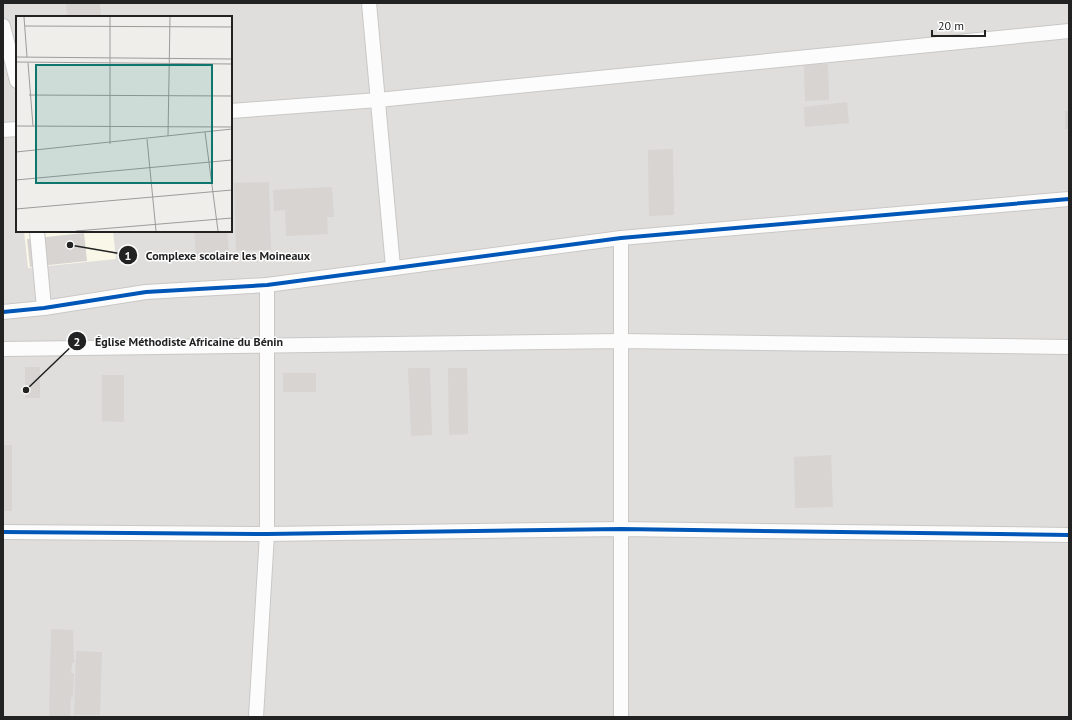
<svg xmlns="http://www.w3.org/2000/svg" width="1072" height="720" viewBox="0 0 1072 720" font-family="'PT Sans',sans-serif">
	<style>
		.residential { fill: #dfdedc; fill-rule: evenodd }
		.education { fill: #f8f7e8 }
		.building { fill: #d7d4d2 }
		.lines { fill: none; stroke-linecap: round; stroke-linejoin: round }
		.street-casing { stroke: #c9c8c7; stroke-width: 16 }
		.street { stroke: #fdfcfc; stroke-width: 14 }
		.cycleway-casing { stroke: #fff; stroke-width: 6 }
		.cycleway { stroke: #0057b8; stroke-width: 4 }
		.inset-road { fill: none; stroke: #9e9c9b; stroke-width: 1 }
		.view { fill: #0f766e; fill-opacity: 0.15; stroke: #0f766e; stroke-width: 2 }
		.inset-edge { fill: none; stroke: #222; stroke-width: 2 }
		.leader { fill: none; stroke: #222; stroke-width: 1.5 }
		.callout-dot { fill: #222; stroke: #fff; stroke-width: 1.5 }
		.mark-label { font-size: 12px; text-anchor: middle; font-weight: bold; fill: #fff }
		.callout-label { font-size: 12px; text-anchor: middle; font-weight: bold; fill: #222; stroke: #fff; stroke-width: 3; stroke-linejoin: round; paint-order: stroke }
	</style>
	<rect width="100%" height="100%" fill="#f0eeeb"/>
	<path class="residential" d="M3 3H1069V717H3ZM17 17H231V231H17Z"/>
	<polygon class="education" points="24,231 113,231 116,259 28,268"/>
	<g class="building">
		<polygon points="66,3 100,3 101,17 67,17"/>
		<polygon points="804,64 828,64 829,100 805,101"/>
		<polygon points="847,102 849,123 805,127 804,107"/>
		<rect x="1065" y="111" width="4" height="18"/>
		<polygon points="673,149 674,215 649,216 648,150"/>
		<polygon points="269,182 271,250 236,251 234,183"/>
		<polygon points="332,187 334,217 327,217 328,234 286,236 285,210 274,211 273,190"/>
		<polygon points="194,231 227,231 229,253 196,255"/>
		<polygon points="84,233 87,261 30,267 27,239"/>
		<rect x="25" y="367" width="15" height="31"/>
		<polygon points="408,368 430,368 432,435 411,436"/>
		<polygon points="448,368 467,368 468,434 449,435"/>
		<rect x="283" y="373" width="33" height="19"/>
		<polygon points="102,375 124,375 124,422 102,421"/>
		<rect x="3" y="445" width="9" height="66"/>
		<polygon points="831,455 833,507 795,508 794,457"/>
		<polygon points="51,629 73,630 74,663 72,663 71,673 74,673 73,697 71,697 70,717 49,716"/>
		<polygon points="76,651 102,652 100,715 74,715"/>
	</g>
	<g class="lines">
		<defs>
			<g id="street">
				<polyline points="369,3 393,267"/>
				<polyline points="3,26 17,81"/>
				<polyline points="231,111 378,100 1069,31"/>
				<polyline points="3,130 17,129"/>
				<polyline points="37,231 44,308"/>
				<polyline points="3,312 44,308 146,292 267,285 621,238 1069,199"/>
				<polyline points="3,349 621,341 1069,347"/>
				<polyline points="3,532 267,534 621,529 1069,535"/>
				<polyline points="256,717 267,534 267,285"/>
				<polyline points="621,717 621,238"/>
			</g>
		</defs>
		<use href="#street" class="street-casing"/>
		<use href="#street" class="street"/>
		<defs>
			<g id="cycleway">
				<polyline points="3,312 44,308 146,292 267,285 621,238 1069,199"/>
				<polyline points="3,532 267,534 621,529 1069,535"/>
			</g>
		</defs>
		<use href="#cycleway" class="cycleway-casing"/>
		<use href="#cycleway" class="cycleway"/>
	</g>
	<g transform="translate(16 16)">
		<rect width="216" height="216" fill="#f0eeeb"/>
		<path class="inset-road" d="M8 1 11 41M9 10 216 11M0 41 216 43M0 46 216 48M12 47 17 110M13 79 216 80M0 110 216 111M189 116 202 215M152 120 154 1M131 123 140 215M94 128V1M0 136 216 113M0 164 216 144M0 193 216 174M60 215 216 202"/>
		<path class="view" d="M20 49H196V167H20Z"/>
		<rect width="216" height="216" class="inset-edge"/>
	</g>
	<path class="leader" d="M70 245L128 255M26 390L77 341"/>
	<g class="callout-dot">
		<circle cx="70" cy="245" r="4"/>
		<circle cx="26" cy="390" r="4"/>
		<circle cx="128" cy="255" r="10"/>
		<circle cx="77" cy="341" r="10"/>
	</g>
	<g class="mark-label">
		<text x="128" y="260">1</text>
		<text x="77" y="346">2</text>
	</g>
	<g class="callout-label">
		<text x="228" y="260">Complexe scolaire les Moineaux</text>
		<text x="189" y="346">Église Méthodiste Africaine du Bénin</text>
	</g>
	<rect width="1072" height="720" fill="none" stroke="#222222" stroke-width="8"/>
	<path d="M932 30v6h53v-6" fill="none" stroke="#222222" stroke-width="2"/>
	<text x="938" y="30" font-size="12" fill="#222222" stroke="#ffffff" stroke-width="3" paint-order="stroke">20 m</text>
</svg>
